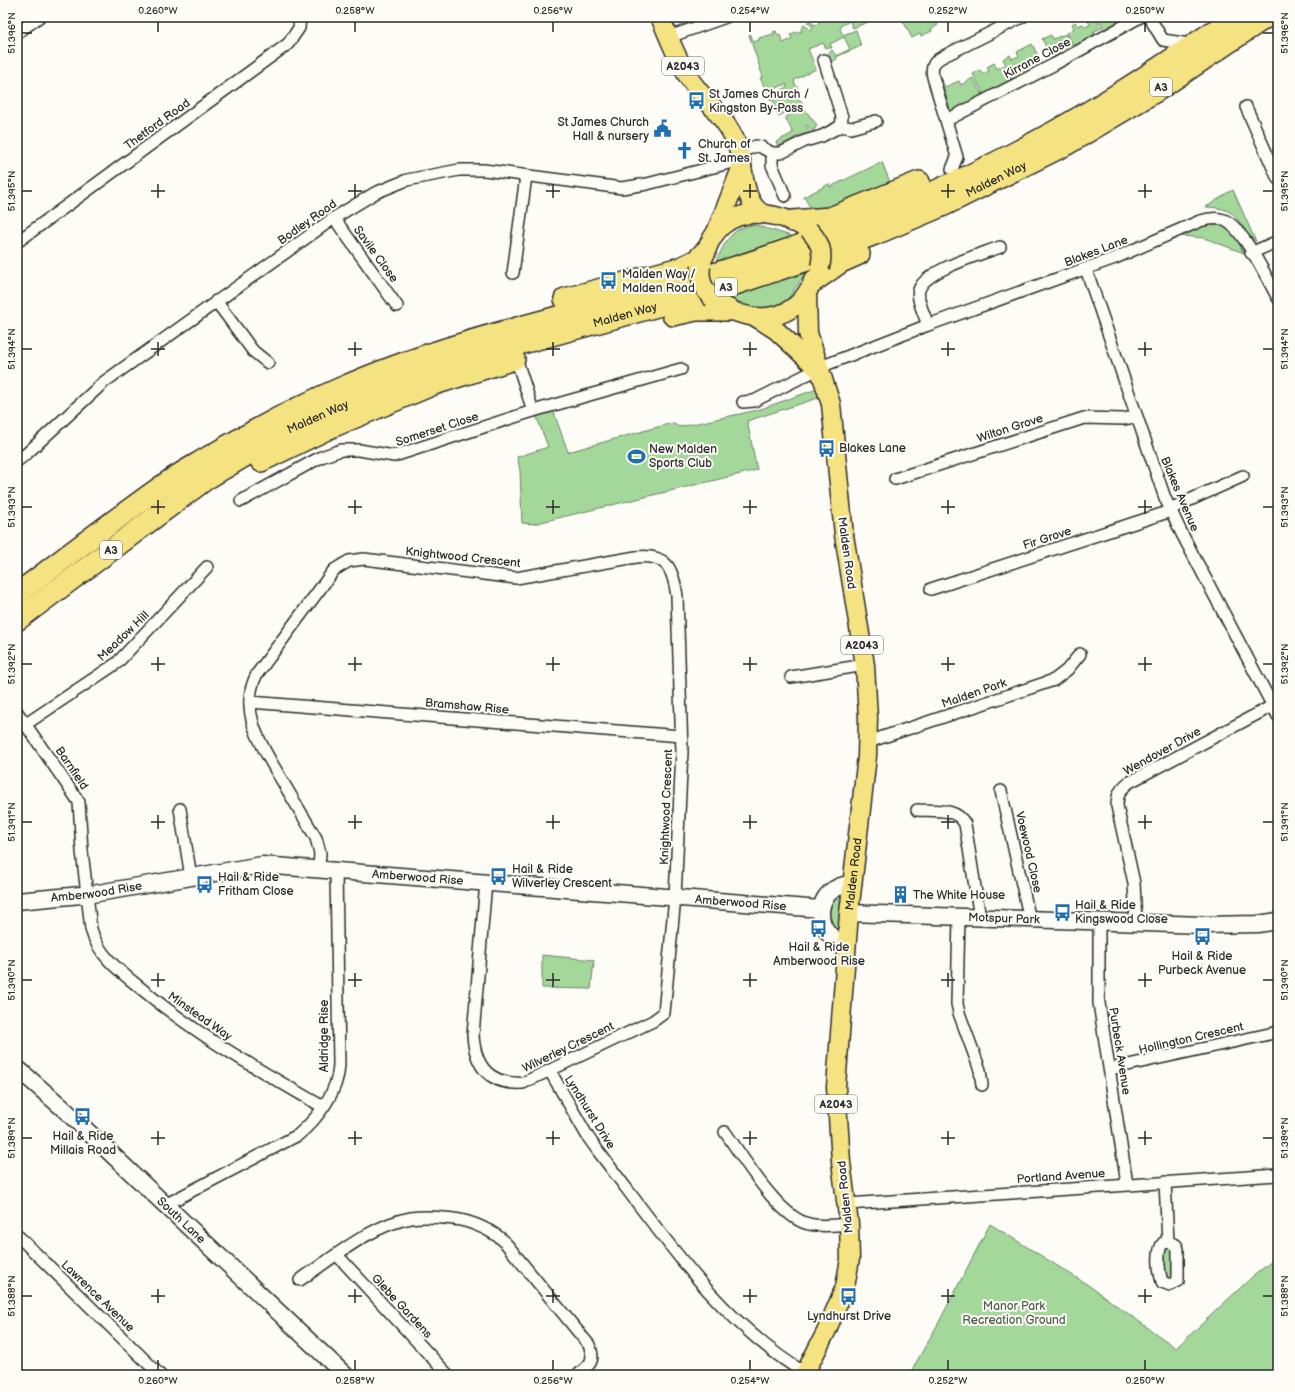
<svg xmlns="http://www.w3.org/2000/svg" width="1295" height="1392" viewBox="0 0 1295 1392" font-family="'Balsamiq Sans',sans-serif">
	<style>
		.green { fill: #a4d89b; stroke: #688263 }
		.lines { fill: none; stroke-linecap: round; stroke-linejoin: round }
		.street-casing { stroke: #2b2b2b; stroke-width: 14 }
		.secondary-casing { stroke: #2b2b2b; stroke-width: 19 }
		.primary-casing { stroke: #2b2b2b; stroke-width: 21 }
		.highway-casing { stroke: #2b2b2b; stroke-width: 24 }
		.street { stroke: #fdfcf7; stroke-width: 11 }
		.secondary { stroke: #fdfcf7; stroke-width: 16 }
		.primary { stroke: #f5e382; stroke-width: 18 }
		.highway { stroke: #f5e382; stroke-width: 21 }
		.primary-bridge-casing { stroke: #2b2b2b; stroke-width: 21; stroke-linecap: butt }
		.primary-bridge { stroke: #f5e382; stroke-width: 18 }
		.ticks { fill: none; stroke: #2b2b2b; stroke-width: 1.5 }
		.labels { text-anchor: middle; stroke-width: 4; stroke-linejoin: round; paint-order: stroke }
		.shield { fill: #fdfcf7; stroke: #6a6a68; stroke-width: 1 }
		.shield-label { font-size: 11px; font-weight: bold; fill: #2b2b2b }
		.street-label { font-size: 12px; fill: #2b2b2b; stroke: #fdfcf7 }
		.poi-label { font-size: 12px; fill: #2b2b2b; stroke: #fdfcf7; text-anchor: start }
		.park-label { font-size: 12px; fill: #4f5f4d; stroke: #fdfcf7 }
		.neatline { fill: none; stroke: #2b2b2b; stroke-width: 1.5 }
		.ticks-label { font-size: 10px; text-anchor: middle; fill: #2b2b2b }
	</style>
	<rect width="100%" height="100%" fill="#fdfcf7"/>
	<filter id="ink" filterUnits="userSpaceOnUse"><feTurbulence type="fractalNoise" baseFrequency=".025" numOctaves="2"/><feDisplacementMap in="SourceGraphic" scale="8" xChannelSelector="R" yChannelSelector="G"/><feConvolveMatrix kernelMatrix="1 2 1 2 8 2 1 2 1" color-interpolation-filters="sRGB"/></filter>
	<g filter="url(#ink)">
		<g class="green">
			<path d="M672 17H695L696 21C686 24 677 29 672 17Z"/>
			<polygon points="820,17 846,17 848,22 842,25 840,29 843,35 856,30 861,46 836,57 837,59 829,63 827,55 832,50 836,56 850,49 844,37 830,44 832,48 826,48 823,43 808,49 816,69 794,80 795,82 794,83 798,88 795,91 800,95 797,97 803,103 801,105 817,125 813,132 807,125 806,127 811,133 800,135 778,147 776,142 793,133 786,119 786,117 794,112 792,109 779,116 772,106 775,104 773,100 771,101 769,97 787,87 786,84 767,92 760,78 763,77 749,35 750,34 754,42 759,40 759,38 774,34 773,32 776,31 778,36 780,35 783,43 792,39 790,34 802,31 801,29 804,25 811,30 813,27 807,22 812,21 812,24 818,25"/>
			<polygon points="848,17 880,17 853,28"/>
			<polygon points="901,17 942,17 943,19 936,22 938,25 931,29 932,31 921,36 920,34 912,38"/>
			<polygon points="1100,17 1132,17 1105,32 1098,18"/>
			<polygon points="1095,18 1101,28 1093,32 1096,37 1074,47 1067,33 1074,29 1072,24 1075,22 1078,26 1083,24 1085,27 1090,25 1088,21"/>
			<polygon points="1066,34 1073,48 1053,60 1042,39 1051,35 1053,39"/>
			<polygon points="1032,44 1041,62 1033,66 1035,70 1013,79 1003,59 1010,55 1012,59 1019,56 1017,52"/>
			<polygon points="994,63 997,69 1004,65 1012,80 984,95 973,74 980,70 983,74 989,71 987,67"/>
			<polygon points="940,77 945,87 959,81 961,85 973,78 982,96 951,112"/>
			<path d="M882 162 891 185C865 196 838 211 810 207L804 197 829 184 830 187Z"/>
			<path d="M1233 190 1256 242C1234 224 1243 208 1206 207 1216 202 1223 194 1233 190Z"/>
			<path d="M1212 224C1231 225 1235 237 1244 253L1204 238 1181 236 1203 226Z"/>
			<path d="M755 225 798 238 714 266C724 245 729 227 755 225Z"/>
			<polygon points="809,268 783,306 758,310 726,296"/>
			<polygon points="817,389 818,398 747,421 757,470 533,524 522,523 520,470 517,457 548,447 536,415 553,410 568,452 672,423 679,427 758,410"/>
			<polygon points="838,892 842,894 839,933 833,934 826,908"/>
			<polygon points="542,955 594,960 591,989 542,988"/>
			<polygon points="990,1224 1088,1285 1176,1348 1251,1278 1278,1256 1278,1375 909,1375 938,1324"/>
			<polygon points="1167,1247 1173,1249 1174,1280 1165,1279 1163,1252"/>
		</g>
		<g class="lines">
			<defs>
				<g id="street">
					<polyline points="1149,17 1163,40 1183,43"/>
					<polyline points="17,33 39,17"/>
					<polyline points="669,37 726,17"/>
					<polyline points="824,60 842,117 841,126"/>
					<polyline points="1246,107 1278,179"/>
					<polyline points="947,120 1055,64 1140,17"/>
					<polyline points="740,152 756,146 761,147 772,153 781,153 805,141 822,136 841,126 851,128 876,121"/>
					<polyline points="772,153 772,165 785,196"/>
					<path d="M952 169 957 157 933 77C931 67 933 62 942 57L1022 17"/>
					<polyline points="334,218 397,306"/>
					<polyline points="17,242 288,44 299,28 300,17"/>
					<polyline points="1251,253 1278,241"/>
					<polyline points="1086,269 1165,498 1182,534 1278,716"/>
					<polyline points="513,273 526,176"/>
					<polyline points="216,301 253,351 268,363"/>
					<path d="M928 325C925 316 916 299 919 290 925 270 982 254 1000 247"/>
					<polyline points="516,358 533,411"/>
					<path d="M743 402 754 401 828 364 928 325 1115 258 1200 221C1207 219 1216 217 1224 220 1243 227 1267 279 1278 298"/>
					<polyline points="17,461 25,455 104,382 334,218 375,193 407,180 459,170 484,170 622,188 647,184 741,160"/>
					<polyline points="895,479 1084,418 1123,419 1135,417"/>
					<polyline points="241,501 321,457 341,450 359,450 394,456 533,411 681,369"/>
					<polyline points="1170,509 1243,476"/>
					<polyline points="931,589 1171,511"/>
					<polyline points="791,677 865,665"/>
					<polyline points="250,702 681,736"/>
					<path d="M17 712 79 802 82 851 91 929C98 956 122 973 143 990 198 1036 261 1071 323 1107"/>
					<polyline points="26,724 117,663 207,567"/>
					<polyline points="868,742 1054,680 1067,670 1080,654"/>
					<polyline points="1001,791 1030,920"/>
					<polyline points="180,809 191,877"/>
					<path d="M917 810C934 811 956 807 965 824L980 918"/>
					<path d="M319 868 320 853 316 838C304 818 293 799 281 779 263 748 237 711 257 674L334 570 349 561 364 559 516 578 636 557C667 553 673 569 677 596L682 752 675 897 664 1013 653 1021 523 1083C490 1085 475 1067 473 1035L486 882"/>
					<polyline points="959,917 957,1004 959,1013 980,1070 982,1085"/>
					<polyline points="1099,922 1099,1003 1127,1184"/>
					<path d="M1136 923 1134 883 1117 806C1117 795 1120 790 1128 783L1272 706"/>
					<polyline points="1110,1069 1278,1032"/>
					<path d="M550 1071 588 1137 598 1151C659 1230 718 1321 805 1373"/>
					<path d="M725 1132C743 1157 779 1218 809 1224 822 1227 836 1225 849 1224"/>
					<polyline points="1165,1182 1168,1242"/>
					<polyline points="847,1204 1278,1175"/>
					<path d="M165 1205 298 1135C318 1118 338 1092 339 1065L336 870"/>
					<polyline points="17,1235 160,1375"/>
					<path d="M1168 1242 1176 1245 1178 1249V1281L1170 1285 1162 1282C1159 1272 1156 1251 1163 1243Z"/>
					<polyline points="337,1255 448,1375"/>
					<path d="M300 1280C333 1258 371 1225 411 1218 422 1216 433 1217 444 1218 465 1219 486 1227 503 1240L589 1345C596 1360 590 1365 578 1375"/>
				</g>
				<g id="secondary">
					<path id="s1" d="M17 901 92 894 262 865 821 909"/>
					<path id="s2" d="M849 913 1203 925 1258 924 1278 921"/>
					<path d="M847 945C811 935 812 886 852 884"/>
					<path id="s3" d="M17 1068 65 1110 345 1375"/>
				</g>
				<g id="primary">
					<path d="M660 17C669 37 677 60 689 78 704 100 726 118 736 142 746 165 740 200 763 214"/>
					<polyline points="716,232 742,166"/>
					<path d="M701 265C706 250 711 235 723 225 746 206 782 214 805 228"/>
					<path d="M718 302C747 324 790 324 809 289"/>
					<polyline points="757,318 776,330 818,369"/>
					<path id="s4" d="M804 1375 826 1332 845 1287 850 1259 849 1224 841 1162 836 1087 849 913 867 756 868 718 865 665 844 535 831 404 808 333 807 293"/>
				</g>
				<g id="highway">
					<polyline points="793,221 830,218 919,182"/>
					<polyline points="814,281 841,262 859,254"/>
					<polyline points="565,299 680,268 697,260 705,252"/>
					<polyline points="673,315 696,310 729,310"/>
					<polyline points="261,461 329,428 434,384 514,359"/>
					<path d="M17 594C66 557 115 519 165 484 180 473 196 465 212 455 253 431 295 408 339 389 460 335 591 312 717 273 847 233 975 180 1092 110 1141 81 1188 49 1235 17"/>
					<path id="s5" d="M17 620 206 479 290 429 371 393 475 356 723 288 807 260 880 232 944 205 1067 144 1156 91 1266 17"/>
				</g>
			</defs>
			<use href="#street" class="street-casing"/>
			<use href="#secondary" class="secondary-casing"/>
			<use href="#primary" class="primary-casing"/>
			<use href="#highway" class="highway-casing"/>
			<use href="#street" class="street"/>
			<use href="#secondary" class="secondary"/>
			<use href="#primary" class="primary"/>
			<use href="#highway" class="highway"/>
			<defs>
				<g id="primary-bridge">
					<path d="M809 230C820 242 824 251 820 267"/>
					<path d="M701 266C699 280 703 289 713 299"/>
				</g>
			</defs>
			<use href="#primary-bridge" class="primary-bridge-casing"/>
			<use href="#primary-bridge" class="primary-bridge"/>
		</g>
	</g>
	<path class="ticks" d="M158 22V32M355 22V32M553 22V32M750 22V32M948 22V32M1145 22V32M22 33H32M1263 33H1273M158 184V198M355 184V198M553 184V198M750 184V198M948 184V198M1145 184V198M22 191H32M151 191H165M348 191H362M546 191H560M743 191H757M941 191H955M1138 191H1152M1263 191H1273M158 342V356M355 342V356M553 342V356M750 342V356M948 342V356M1145 342V356M22 349H32M151 349H165M348 349H362M546 349H560M743 349H757M941 349H955M1138 349H1152M1263 349H1273M158 500V514M355 500V514M553 500V514M750 500V514M948 500V514M1145 500V514M22 507H32M151 507H165M348 507H362M546 507H560M743 507H757M941 507H955M1138 507H1152M1263 507H1273M158 657V671M355 657V671M553 657V671M750 657V671M948 657V671M1145 657V671M22 664H32M151 664H165M348 664H362M546 664H560M743 664H757M941 664H955M1138 664H1152M1263 664H1273M158 815V829M355 815V829M553 815V829M750 815V829M948 815V829M1145 815V829M22 822H32M151 822H165M348 822H362M546 822H560M743 822H757M941 822H955M1138 822H1152M1263 822H1273M158 973V987M355 973V987M553 973V987M750 973V987M948 973V987M1145 973V987M22 980H32M151 980H165M348 980H362M546 980H560M743 980H757M941 980H955M1138 980H1152M1263 980H1273M158 1131V1145M355 1131V1145M553 1131V1145M750 1131V1145M948 1131V1145M1145 1131V1145M22 1138H32M151 1138H165M348 1138H362M546 1138H560M743 1138H757M941 1138H955M1138 1138H1152M1263 1138H1273M158 1289V1303M355 1289V1303M553 1289V1303M750 1289V1303M948 1289V1303M1145 1289V1303M22 1296H32M151 1296H165M348 1296H362M546 1296H560M743 1296H757M941 1296H955M1138 1296H1152M1263 1296H1273M158 1360V1370M355 1360V1370M553 1360V1370M750 1360V1370M948 1360V1370M1145 1360V1370"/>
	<defs>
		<symbol id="bus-bare" viewBox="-9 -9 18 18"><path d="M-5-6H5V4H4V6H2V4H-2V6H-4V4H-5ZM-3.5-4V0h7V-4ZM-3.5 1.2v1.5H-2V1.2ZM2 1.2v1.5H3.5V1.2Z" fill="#1f6fb2" stroke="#fdfcf7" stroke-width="2.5" paint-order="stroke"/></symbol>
		<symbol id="civic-bare" viewBox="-9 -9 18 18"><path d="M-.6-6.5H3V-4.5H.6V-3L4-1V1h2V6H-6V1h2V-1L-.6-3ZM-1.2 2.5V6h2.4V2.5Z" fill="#1f6fb2" stroke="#fdfcf7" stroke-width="2.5" paint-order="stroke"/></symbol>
		<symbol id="church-bare" viewBox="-9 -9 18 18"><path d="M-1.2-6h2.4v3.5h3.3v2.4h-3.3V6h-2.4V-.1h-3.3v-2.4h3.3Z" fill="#1f6fb2" stroke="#fdfcf7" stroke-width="2.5" paint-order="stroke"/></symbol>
		<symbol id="stadium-bare" viewBox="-9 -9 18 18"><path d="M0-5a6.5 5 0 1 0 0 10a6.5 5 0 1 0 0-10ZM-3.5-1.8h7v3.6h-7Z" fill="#1f6fb2" stroke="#fdfcf7" stroke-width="2.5" paint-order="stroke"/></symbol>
		<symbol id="building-bare" viewBox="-9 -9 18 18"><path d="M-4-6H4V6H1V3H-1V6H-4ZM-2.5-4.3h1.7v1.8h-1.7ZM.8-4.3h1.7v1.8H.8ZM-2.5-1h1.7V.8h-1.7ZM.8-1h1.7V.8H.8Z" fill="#1f6fb2" stroke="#fdfcf7" stroke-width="2.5" paint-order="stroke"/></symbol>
	</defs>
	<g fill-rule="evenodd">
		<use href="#bus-bare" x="684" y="88" width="25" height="25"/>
		<use href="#civic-bare" x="650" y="116" width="25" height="25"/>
		<use href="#church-bare" x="672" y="138" width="25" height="25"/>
		<use href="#bus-bare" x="596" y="268" width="25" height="25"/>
		<use href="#bus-bare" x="814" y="436" width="25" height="25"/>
		<use href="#stadium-bare" x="624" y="444" width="25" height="25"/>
		<use href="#bus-bare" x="486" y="864" width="25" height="25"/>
		<use href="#bus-bare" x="192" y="872" width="25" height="25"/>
		<use href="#building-bare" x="888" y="882" width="25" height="25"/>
		<use href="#bus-bare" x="1050" y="900" width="25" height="25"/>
		<use href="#bus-bare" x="806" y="916" width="25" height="25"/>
		<use href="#bus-bare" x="1190" y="924" width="25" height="25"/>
		<use href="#bus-bare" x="70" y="1104" width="25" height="25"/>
		<use href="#bus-bare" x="836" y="1284" width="25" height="25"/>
	</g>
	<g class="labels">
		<g class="shield">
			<rect x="662" y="57" width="42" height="18" rx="3"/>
			<rect x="1150" y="78" width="22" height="18" rx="3"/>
			<rect x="715" y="278" width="22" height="18" rx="3"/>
			<rect x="100" y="541" width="22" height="18" rx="3"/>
			<rect x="841" y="636" width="42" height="18" rx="3"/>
			<rect x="815" y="1095" width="42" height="18" rx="3"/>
		</g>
		<g class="shield-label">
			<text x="683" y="70">A2043</text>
			<text x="1161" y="91">A3</text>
			<text x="726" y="291">A3</text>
			<text x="111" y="554">A3</text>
			<text x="862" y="649">A2043</text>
			<text x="836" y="1108">A2043</text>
		</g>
		<g class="street-label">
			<text transform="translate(1037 58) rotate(-28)" y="4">Kirrane Close</text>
			<text transform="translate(157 124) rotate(-36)" y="4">Thetford Road</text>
			<text dy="4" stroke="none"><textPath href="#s5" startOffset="1084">Malden Way</textPath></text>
			<text transform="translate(307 222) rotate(-35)" y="4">Bodley Road</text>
			<text transform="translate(1096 251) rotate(-21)" y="4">Blakes Lane</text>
			<text transform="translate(376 254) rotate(54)" y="4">Savile Close</text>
			<text dy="4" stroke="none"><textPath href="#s5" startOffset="688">Malden Way</textPath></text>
			<text dy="4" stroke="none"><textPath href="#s5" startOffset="364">Malden Way</textPath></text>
			<text transform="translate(1010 428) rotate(-18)" y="4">Wilton Grove</text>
			<text transform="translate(437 429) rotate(-18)" y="4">Somerset Close</text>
			<text transform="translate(1180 494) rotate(67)" y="4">Blakes Avenue</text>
			<text transform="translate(1047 538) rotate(-18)" y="4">Fir Grove</text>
			<text transform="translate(847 553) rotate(82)" y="4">Malden Road</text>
			<text transform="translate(463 557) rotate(6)" y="4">Knightwood Crescent</text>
			<text transform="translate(123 636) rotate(-44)" y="4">Meadow Hill</text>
			<text transform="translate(974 693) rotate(-19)" y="4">Malden Park</text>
			<text transform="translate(467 706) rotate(5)" y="4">Bramshaw Rise</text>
			<text transform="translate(1162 751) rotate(-29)" y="4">Wendover Drive</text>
			<text transform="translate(72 768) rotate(56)" y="4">Barnfield</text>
			<text transform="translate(666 807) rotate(-88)" y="4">Knightwood Crescent</text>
			<text transform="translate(1029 852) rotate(77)" y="4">Voewood Close</text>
			<text dy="4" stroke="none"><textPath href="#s4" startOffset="512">Malden Road</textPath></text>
			<text dy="4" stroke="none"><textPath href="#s1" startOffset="404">Amberwood Rise</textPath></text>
			<text dy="4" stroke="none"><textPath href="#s1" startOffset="80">Amberwood Rise</textPath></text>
			<text dy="4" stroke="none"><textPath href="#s1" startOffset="728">Amberwood Rise</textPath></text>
			<text dy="4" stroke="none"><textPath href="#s2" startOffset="155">Motspur Park</textPath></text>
			<text transform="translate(200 1016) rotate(35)" y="4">Minstead Way</text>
			<text transform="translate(324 1036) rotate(-90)" y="4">Aldridge Rise</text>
			<text transform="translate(1191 1038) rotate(-13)" y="4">Hollington Crescent</text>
			<text transform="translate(568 1047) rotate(-26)" y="4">Wilverley Crescent</text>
			<text transform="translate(1120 1051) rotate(81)" y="4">Purbeck Avenue</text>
			<text transform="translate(590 1112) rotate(58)" y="4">Lyndhurst Drive</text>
			<text transform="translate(1061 1176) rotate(-4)" y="4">Portland Avenue</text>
			<text transform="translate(845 1197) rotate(-96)" y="4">Malden Road</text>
			<text dy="4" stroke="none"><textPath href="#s3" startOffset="224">South Lane</textPath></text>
			<text transform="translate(98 1296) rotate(44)" y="4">Lawrence Avenue</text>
			<text transform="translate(402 1306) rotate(47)" y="4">Glebe Gardens</text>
		</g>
		<g class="poi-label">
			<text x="709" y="98">St James Church /<tspan x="709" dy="14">Kingston By-Pass</tspan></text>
			<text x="649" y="126" text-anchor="end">St James Church<tspan x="649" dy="14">Hall &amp; nursery</tspan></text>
			<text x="698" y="148">Church of<tspan x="698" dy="14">St. James</tspan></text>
			<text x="622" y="278">Malden Way /<tspan x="622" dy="14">Malden Road</tspan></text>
			<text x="839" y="452">Blakes Lane</text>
			<text x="649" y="453">New Malden<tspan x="649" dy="14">Sports Club</tspan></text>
			<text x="512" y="873">Hail &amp; Ride<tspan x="512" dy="14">Wilverley Crescent</tspan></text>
			<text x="218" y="881">Hail &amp; Ride<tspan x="218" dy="14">Fritham Close</tspan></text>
			<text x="913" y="899">The White House</text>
			<text x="1075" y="909">Hail &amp; Ride<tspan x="1075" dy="14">Kingswood Close</tspan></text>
			<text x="819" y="951" text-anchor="middle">Hail &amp; Ride<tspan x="819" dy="14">Amberwood Rise</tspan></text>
			<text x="1202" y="960" text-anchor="middle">Hail &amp; Ride<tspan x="1202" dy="14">Purbeck Avenue</tspan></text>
			<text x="83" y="1140" text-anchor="middle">Hail &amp; Ride<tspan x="83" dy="14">Millais Road</tspan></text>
			<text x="849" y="1320" text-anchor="middle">Lyndhurst Drive</text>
		</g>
		<g class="park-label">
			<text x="1014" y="1310">Manor Park<tspan x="1014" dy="14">Recreation Ground</tspan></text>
		</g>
	</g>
	<rect width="1295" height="1392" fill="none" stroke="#fdfcf7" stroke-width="44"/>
	<rect x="22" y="22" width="1251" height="1348" class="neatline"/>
	<g class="ticks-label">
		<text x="158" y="14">0.260°W</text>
		<text x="355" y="14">0.258°W</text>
		<text x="553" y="14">0.256°W</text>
		<text x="750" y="14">0.254°W</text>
		<text x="948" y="14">0.252°W</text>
		<text x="1145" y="14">0.250°W</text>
		<text transform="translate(11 33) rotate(-90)" y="4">51.396°N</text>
		<text transform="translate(1284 33) rotate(-90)" y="4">51.396°N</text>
		<text transform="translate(11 191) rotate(-90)" y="4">51.395°N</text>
		<text transform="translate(1284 191) rotate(-90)" y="4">51.395°N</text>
		<text transform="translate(11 349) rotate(-90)" y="4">51.394°N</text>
		<text transform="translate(1284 349) rotate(-90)" y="4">51.394°N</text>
		<text transform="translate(11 507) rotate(-90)" y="4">51.393°N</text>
		<text transform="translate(1284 507) rotate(-90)" y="4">51.393°N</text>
		<text transform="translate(11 664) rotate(-90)" y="4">51.392°N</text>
		<text transform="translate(1284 664) rotate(-90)" y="4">51.392°N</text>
		<text transform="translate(11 822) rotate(-90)" y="4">51.391°N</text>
		<text transform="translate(1284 822) rotate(-90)" y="4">51.391°N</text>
		<text transform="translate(11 980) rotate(-90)" y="4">51.390°N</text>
		<text transform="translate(1284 980) rotate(-90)" y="4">51.390°N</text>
		<text transform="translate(11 1138) rotate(-90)" y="4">51.389°N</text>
		<text transform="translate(1284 1138) rotate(-90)" y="4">51.389°N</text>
		<text transform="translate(11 1296) rotate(-90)" y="4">51.388°N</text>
		<text transform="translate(1284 1296) rotate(-90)" y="4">51.388°N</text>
		<text x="158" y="1384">0.260°W</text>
		<text x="355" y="1384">0.258°W</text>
		<text x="553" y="1384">0.256°W</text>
		<text x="750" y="1384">0.254°W</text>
		<text x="948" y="1384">0.252°W</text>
		<text x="1145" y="1384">0.250°W</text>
	</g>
</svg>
